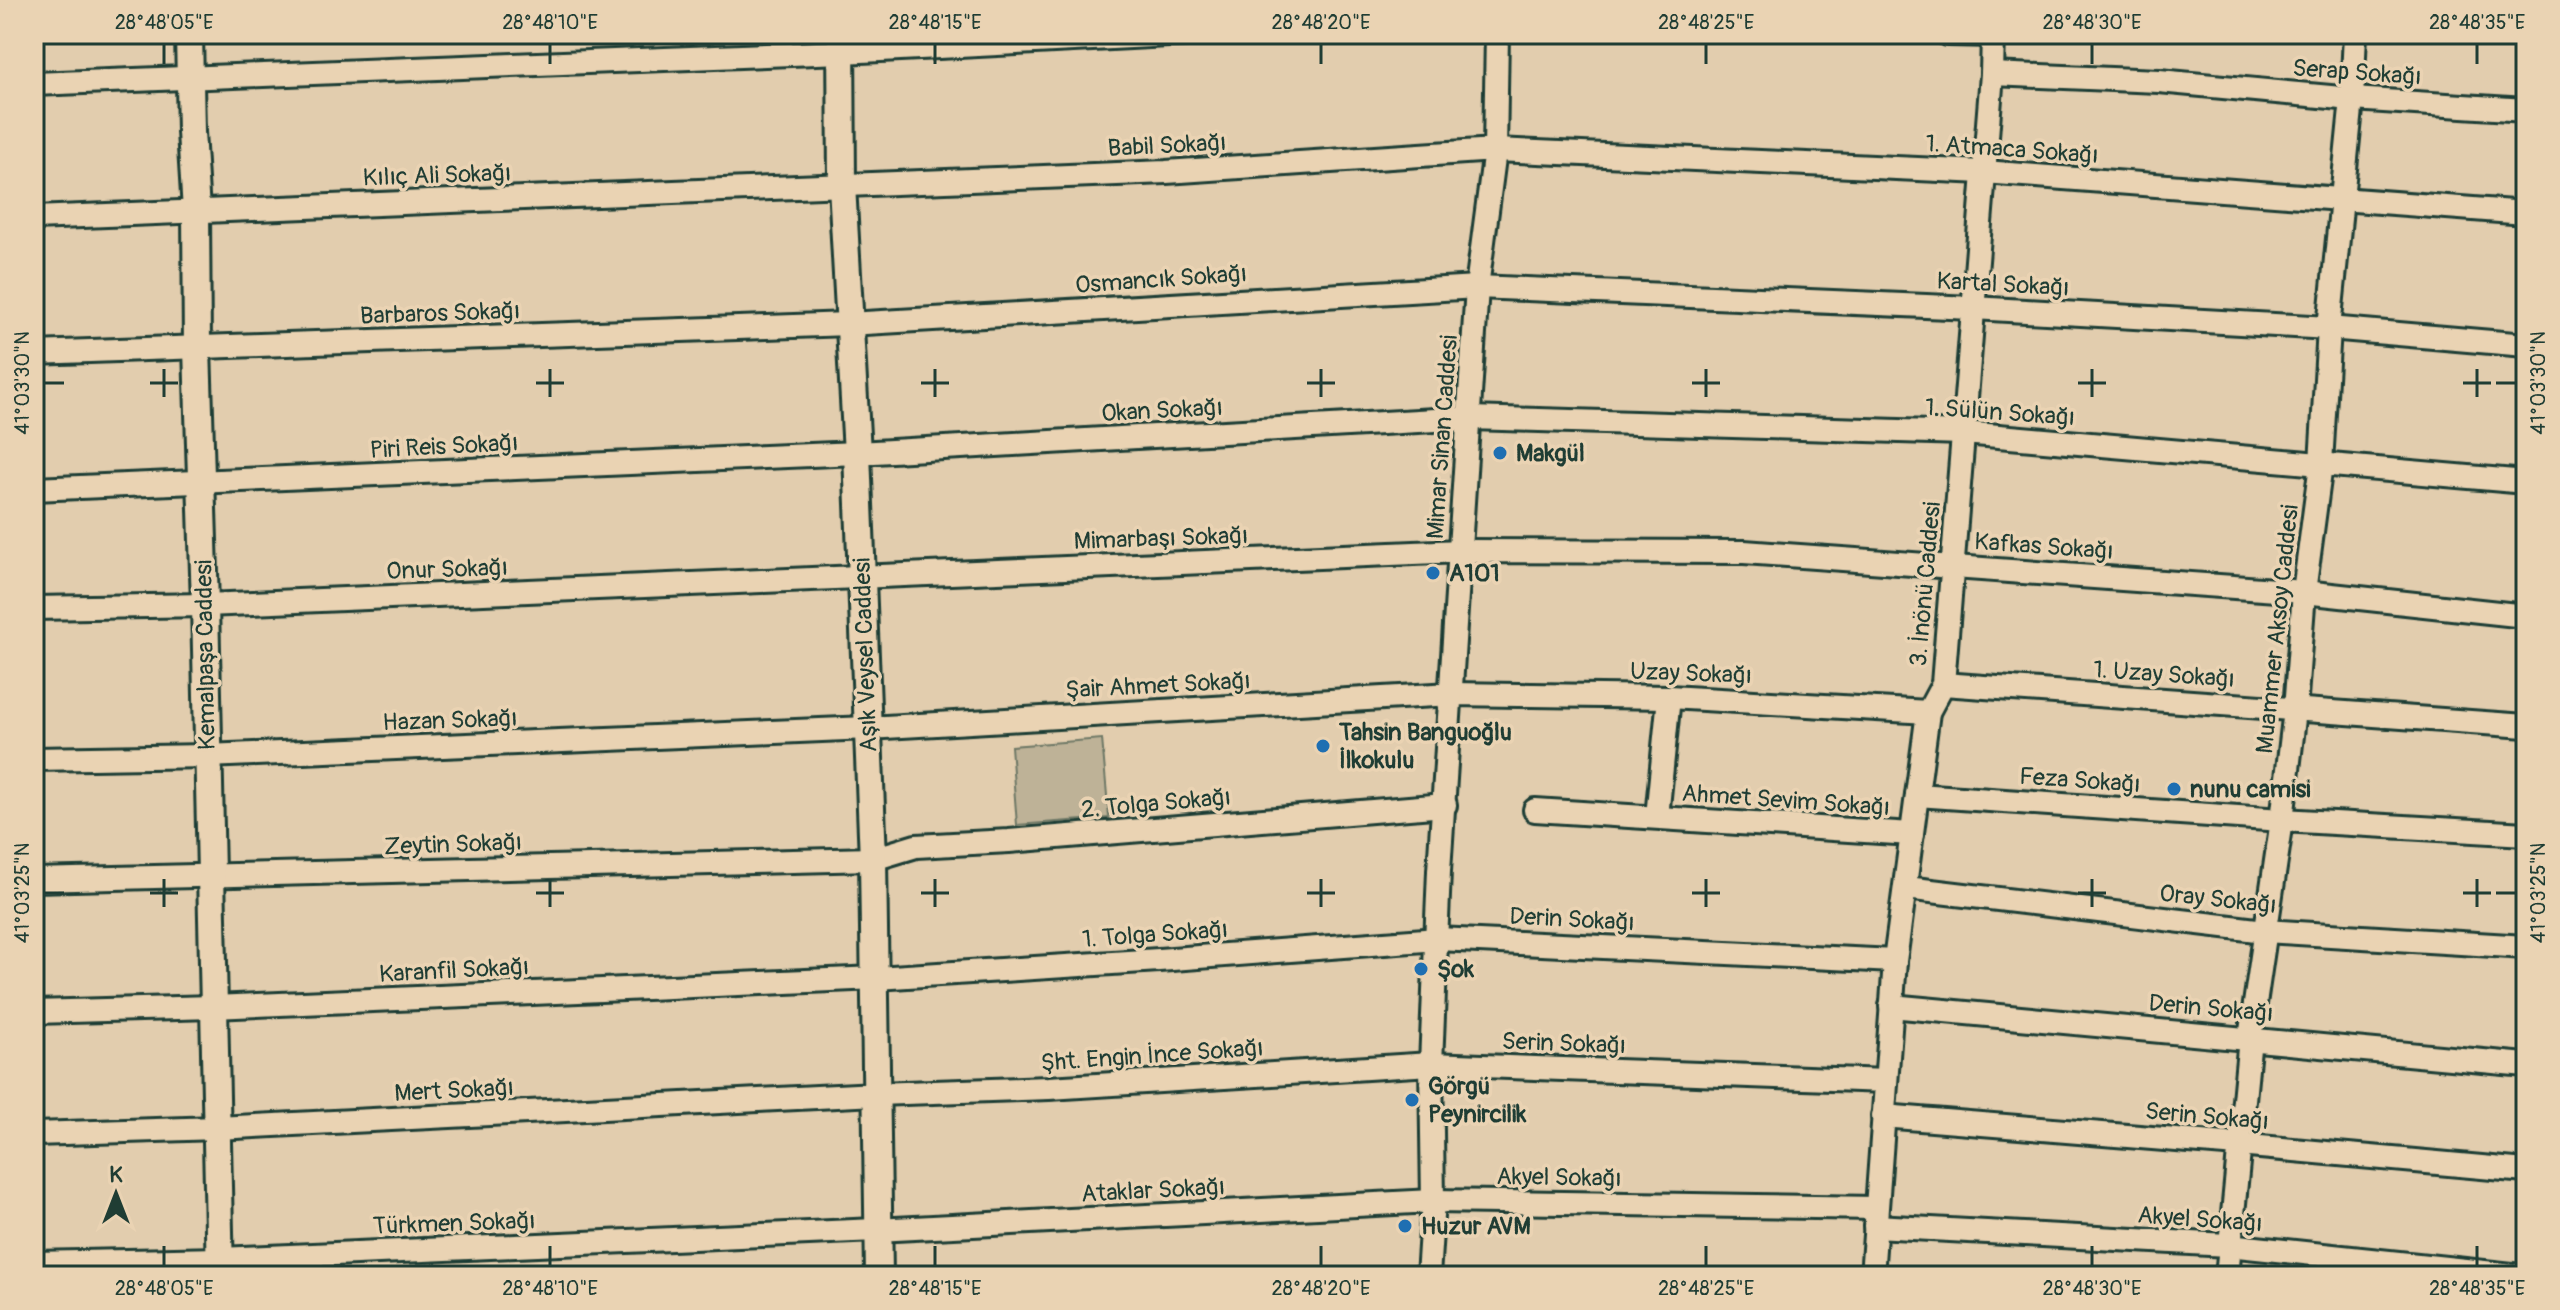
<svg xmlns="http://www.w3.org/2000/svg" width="2560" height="1310" viewBox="0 0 2560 1310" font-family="Pangolin,sans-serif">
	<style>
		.green { fill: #beb297; stroke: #6e7866; stroke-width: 2 }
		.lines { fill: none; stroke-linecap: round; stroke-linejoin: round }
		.minor-casing { stroke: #1f3d34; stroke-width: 28 }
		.major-casing { stroke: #1f3d34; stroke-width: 32 }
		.minor { stroke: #ead3b3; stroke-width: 22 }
		.major { stroke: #ead3b3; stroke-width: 26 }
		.ticks { fill: none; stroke: #1f3d34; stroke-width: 3 }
		.poi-dot { fill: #1f6fb2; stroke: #ead3b3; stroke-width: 3 }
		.labels { text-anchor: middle; stroke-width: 7; stroke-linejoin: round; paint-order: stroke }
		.street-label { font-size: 24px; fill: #1f3d34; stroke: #ead3b3 }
		.poi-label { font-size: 24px; font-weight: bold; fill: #1f3d34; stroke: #ead3b3; text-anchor: start }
		.neatline { fill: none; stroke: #1f3d34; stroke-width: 3 }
		.ticks-label { font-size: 20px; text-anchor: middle; fill: #1f3d34 }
	</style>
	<rect width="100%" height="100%" fill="#e2cdae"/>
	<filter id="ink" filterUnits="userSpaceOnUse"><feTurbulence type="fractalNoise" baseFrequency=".0125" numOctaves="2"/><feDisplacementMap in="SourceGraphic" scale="16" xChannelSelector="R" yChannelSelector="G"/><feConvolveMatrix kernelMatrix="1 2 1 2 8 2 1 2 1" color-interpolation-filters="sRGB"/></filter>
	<g filter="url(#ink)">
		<polygon class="green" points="1102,739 1109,818 1017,825 1011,746"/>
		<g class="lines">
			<defs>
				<g id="minor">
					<polyline points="1947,34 1993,35"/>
					<polyline points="1992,74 2159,81 2352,99 2526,110"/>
					<polyline points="34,84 842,52 1188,34"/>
					<polyline points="34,218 1166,172 1495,150 1984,172 2526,213"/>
					<polyline points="34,353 848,324 1477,287 1973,308 2329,328 2526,345"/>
					<polyline points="34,489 857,453 1470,418 1964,433 2526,482"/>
					<polyline points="34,608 205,605 1461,551 1744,552 2304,592 2526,616"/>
					<polyline points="1943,684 2526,726"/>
					<polyline points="34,759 207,756 868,728 1452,694 1669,697 1928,712"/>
					<polyline points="1917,795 2282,820 2526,834"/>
					<polyline points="1535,810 1912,834"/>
					<polyline points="1657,817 1669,697"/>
					<polyline points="34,880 873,859 916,846 1009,841 1445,805"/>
					<polyline points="1906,888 2265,931 2526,947"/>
					<polyline points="1891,1006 2526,1065"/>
					<polyline points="34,1012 213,1007 876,978 1159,960 1438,939 1895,961"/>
					<polyline points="1883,1116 2238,1145 2526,1171"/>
					<polyline points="34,1134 217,1128 876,1094 1049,1088 1431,1064 1886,1081"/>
					<polyline points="1875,1226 2228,1245 2522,1276"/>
					<polyline points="34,1263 220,1259 876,1230 1433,1201 1876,1208"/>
					<polyline points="1428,1276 1433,1201 1431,1064 1439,871 1477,287 1495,150 1497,34"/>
					<polyline points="1872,1276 1895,961 1928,712 1943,684 1992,74 1993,34"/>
					<polyline points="2227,1276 2250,1038 2282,820 2295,710 2304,592 2321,464 2329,328 2352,99 2355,34"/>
				</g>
				<g id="major">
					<polyline points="189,34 191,132 196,211 197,348 205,605 220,1276"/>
					<polyline points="841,34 842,185 857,453 873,859 879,1276"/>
				</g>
			</defs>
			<use href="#minor" class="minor-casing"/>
			<use href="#major" class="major-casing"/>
			<use href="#minor" class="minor"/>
			<use href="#major" class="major"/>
		</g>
	</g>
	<path class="ticks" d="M164 44V64M550 44V64M935 44V64M1321 44V64M1706 44V64M2092 44V64M2477 44V64M164 369V397M550 369V397M935 369V397M1321 369V397M1706 369V397M2092 369V397M2477 369V397M44 383H64M150 383H178M536 383H564M921 383H949M1307 383H1335M1692 383H1720M2078 383H2106M2463 383H2491M2496 383H2516M164 879V907M550 879V907M935 879V907M1321 879V907M1706 879V907M2092 879V907M2477 879V907M44 893H64M150 893H178M536 893H564M921 893H949M1307 893H1335M1692 893H1720M2078 893H2106M2463 893H2491M2496 893H2516M164 1246V1266M550 1246V1266M935 1246V1266M1321 1246V1266M1706 1246V1266M2092 1246V1266M2477 1246V1266"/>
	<g class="poi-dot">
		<circle cx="1500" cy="453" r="8"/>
		<circle cx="1433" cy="573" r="8"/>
		<circle cx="1323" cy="746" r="8"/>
		<circle cx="2174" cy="789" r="8"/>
		<circle cx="1421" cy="969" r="8"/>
		<circle cx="1412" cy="1100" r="8"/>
		<circle cx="1405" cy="1226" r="8"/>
	</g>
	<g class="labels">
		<g class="street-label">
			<text transform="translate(2357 72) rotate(4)" y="8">Serap Sokağı</text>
			<text transform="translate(1167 145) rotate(-3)" y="8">Babil Sokağı</text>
			<text transform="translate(2012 149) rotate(4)" y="8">1. Atmaca Sokağı</text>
			<text transform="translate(437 175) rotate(-2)" y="8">Kılıç Ali Sokağı</text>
			<text transform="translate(1161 279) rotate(-4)" y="8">Osmancık Sokağı</text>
			<text transform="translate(2003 284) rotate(3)" y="8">Kartal Sokağı</text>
			<text transform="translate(440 313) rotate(-2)" y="8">Barbaros Sokağı</text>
			<text transform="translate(1162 410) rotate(-3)" y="8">Okan Sokağı</text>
			<text transform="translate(2000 412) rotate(4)" y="8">1. Sülün Sokağı</text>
			<text transform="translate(1442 437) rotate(-86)" y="8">Mimar Sinan Caddesi</text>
			<text transform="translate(444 446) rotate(-3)" y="8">Piri Reis Sokağı</text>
			<text transform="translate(1161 538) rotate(-2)" y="8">Mimarbaşı Sokağı</text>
			<text transform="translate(2044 546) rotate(4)" y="8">Kafkas Sokağı</text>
			<text transform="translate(447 569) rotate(-2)" y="8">Onur Sokağı</text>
			<text transform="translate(1925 584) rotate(-85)" y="8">3. İnönü Caddesi</text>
			<text transform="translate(2277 629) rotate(-84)" y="8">Muammer Aksoy Caddesi</text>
			<text transform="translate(205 655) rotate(-91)" y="8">Kemalpaşa Caddesi</text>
			<text transform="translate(865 655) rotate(-92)" y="8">Aşık Veysel Caddesi</text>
			<text transform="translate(1691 673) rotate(2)" y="8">Uzay Sokağı</text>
			<text transform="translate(2164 674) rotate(4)" y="8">1. Uzay Sokağı</text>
			<text transform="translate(1158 685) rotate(-3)" y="8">Şair Ahmet Sokağı</text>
			<text transform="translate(450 720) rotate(-2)" y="8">Hazan Sokağı</text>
			<text transform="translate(2080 780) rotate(4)" y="8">Feza Sokağı</text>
			<text transform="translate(1786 800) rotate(4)" y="8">Ahmet Sevim Sokağı</text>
			<text transform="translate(1156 803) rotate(-5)" y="8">2. Tolga Sokağı</text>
			<text transform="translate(453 844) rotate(-2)" y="8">Zeytin Sokağı</text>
			<text transform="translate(2218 899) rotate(6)" y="8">Oray Sokağı</text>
			<text transform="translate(1572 919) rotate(3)" y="8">Derin Sokağı</text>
			<text transform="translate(1155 934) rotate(-4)" y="8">1. Tolga Sokağı</text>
			<text transform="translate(454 970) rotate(-3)" y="8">Karanfil Sokağı</text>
			<text transform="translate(2211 1008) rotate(5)" y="8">Derin Sokağı</text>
			<text transform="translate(1564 1043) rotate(2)" y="8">Serin Sokağı</text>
			<text transform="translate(1152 1055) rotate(-4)" y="8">Şht. Engin İnce Sokağı</text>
			<text transform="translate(454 1090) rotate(-3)" y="8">Mert Sokağı</text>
			<text transform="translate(2207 1116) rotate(5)" y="8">Serin Sokağı</text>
			<text transform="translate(1559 1177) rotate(1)" y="8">Akyel Sokağı</text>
			<text transform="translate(1153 1190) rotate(-3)" y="8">Ataklar Sokağı</text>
			<text transform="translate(2200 1219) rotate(4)" y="8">Akyel Sokağı</text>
			<text transform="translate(454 1223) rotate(-2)" y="8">Türkmen Sokağı</text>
		</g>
		<g class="poi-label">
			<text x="1516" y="461">Makgül</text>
			<text x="1449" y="581">A101</text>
			<text x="1339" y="740">Tahsin Banguoğlu<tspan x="1339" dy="28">İlkokulu</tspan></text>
			<text x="2190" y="797">nunu camisi</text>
			<text x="1437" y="977">Şok</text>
			<text x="1428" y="1094">Görgü<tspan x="1428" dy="28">Peynircilik</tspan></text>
			<text x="1421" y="1234">Huzur AVM</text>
		</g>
	</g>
	<rect width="2560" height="1310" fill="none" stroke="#ead3b3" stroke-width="88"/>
	<g transform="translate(116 1194)" stroke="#ead3b3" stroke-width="6" paint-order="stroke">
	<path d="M0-6L14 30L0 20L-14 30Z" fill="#1f3d34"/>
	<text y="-12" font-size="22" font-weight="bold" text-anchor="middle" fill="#1f3d34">K</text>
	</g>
	<rect x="44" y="44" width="2472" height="1222" class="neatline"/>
	<g class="ticks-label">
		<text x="164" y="29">28°48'05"E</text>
		<text x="550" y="29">28°48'10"E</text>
		<text x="935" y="29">28°48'15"E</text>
		<text x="1321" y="29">28°48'20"E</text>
		<text x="1706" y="29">28°48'25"E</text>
		<text x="2092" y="29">28°48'30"E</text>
		<text x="2477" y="29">28°48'35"E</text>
		<text transform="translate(22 383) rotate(-90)" y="7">41°03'30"N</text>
		<text transform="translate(2538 383) rotate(-90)" y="7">41°03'30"N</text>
		<text transform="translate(22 893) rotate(-90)" y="7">41°03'25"N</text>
		<text transform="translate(2538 893) rotate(-90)" y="7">41°03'25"N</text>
		<text x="164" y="1295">28°48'05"E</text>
		<text x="550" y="1295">28°48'10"E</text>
		<text x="935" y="1295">28°48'15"E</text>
		<text x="1321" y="1295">28°48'20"E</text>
		<text x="1706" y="1295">28°48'25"E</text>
		<text x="2092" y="1295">28°48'30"E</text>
		<text x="2477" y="1295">28°48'35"E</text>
	</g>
</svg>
